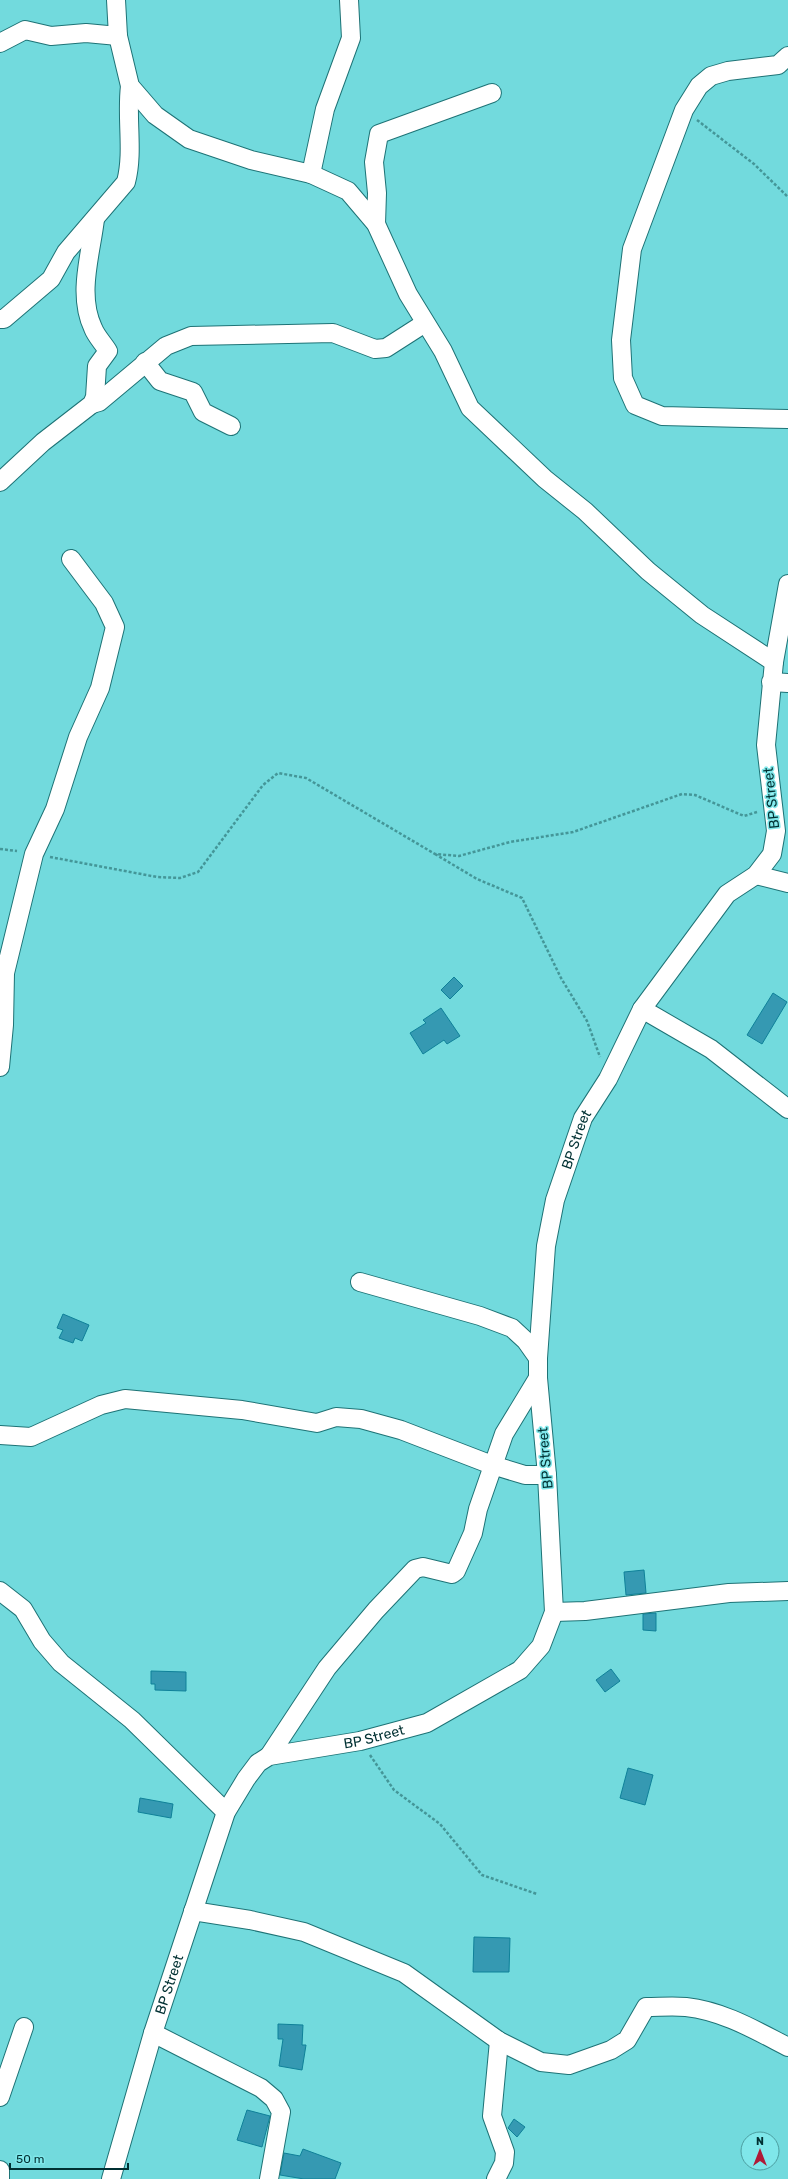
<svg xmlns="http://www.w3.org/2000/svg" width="788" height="2179" viewBox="0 0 788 2179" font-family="Rubik,sans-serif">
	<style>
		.building { fill: #3599b2; stroke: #0f8199 }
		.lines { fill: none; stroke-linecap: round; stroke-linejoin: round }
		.minor-casing { stroke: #1e7376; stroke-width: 20 }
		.path { stroke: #449698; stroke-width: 2.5; stroke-dasharray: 3 2; stroke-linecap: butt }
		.minor { stroke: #fff; stroke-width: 18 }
		.labels { text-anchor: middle; stroke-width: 3; stroke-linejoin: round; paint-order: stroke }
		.street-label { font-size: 14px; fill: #003032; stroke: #7fe7ea }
	</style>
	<rect width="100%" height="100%" fill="#72dadd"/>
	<g class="building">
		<polygon points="454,977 463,986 450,999 441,990"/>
		<polygon points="773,993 787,1002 762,1044 747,1035"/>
		<polygon points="441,1008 460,1036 447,1044 444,1040 423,1054 410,1033 426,1023 423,1020"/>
		<polygon points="63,1314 89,1325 82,1341 75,1338 73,1343 59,1338 63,1330 57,1328"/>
		<polygon points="644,1570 646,1593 626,1595 624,1572"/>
		<polygon points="656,1613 656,1631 643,1630 643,1614"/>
		<polygon points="611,1669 620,1681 605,1692 596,1680"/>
		<polygon points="151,1671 186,1672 186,1691 155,1690 155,1684 151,1684"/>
		<polygon points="628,1768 653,1775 645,1805 620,1798"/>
		<polygon points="140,1798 173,1804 171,1818 138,1812"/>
		<polygon points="474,1937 510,1938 509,1972 473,1972"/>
		<polygon points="278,2024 303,2025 302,2045 306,2045 302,2070 279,2066 283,2039 278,2039"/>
		<polygon points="247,2110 270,2116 262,2147 237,2140"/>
		<polygon points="514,2119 525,2127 517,2137 508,2128"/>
		<polygon points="303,2149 341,2163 335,2179 304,2179 280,2175 284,2153 300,2156"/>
	</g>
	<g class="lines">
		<defs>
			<g id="minor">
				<polyline points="116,0 118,36 130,86 155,115 189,139 251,160 311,174 348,191 376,224 408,294 443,351 470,408 545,479 585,511 648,571 702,615 774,662"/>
				<polyline points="0,43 25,30 51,36 86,33 118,36"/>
				<polyline points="788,56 778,65 728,71 711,76 699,86 684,110 632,249 621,340 623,378 635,405 662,416 788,419"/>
				<polyline points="311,174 325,109 351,38 349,0"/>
				<polyline points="376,224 377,193 374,162 379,134 492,93"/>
				<path d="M0 319H4L51 279 66 252 126 182C134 152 126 118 130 86"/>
				<polyline points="145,362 160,381 193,392 203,412 231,426"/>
				<polyline points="92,404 99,402 166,346 191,336 333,333 375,349 386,348 425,323"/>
				<path d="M0 482 43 442 92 404 95 397 97 366 108 351C103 343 96 336 93 328 77 294 91 254 95 219"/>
				<polyline points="771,682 788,683"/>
				<polyline points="756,875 788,883"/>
				<polyline points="642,1009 711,1049 788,1109"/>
				<polyline points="0,1067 4,1025 5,973 34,854 55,809 78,737 100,688 115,627 104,603 71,559"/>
				<polyline points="360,1282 480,1316 512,1328 526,1341 538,1358"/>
				<polyline points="0,1435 31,1437 101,1405 125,1399 242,1410 317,1423 336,1417 361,1419 401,1430 492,1465 525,1475 547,1475"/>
				<polyline points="0,1591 23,1609 42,1641 61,1663 132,1720 226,1812"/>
				<polyline points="554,1612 585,1611 729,1593 788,1591"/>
				<polyline points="269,1756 327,1668 376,1610 415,1569 423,1567 452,1574 456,1571 473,1533 478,1509 504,1434 538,1378"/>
				<path d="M193 1911 250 1920 304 1932 404 1973 499 2041 541 2062 569 2065 611 2050 627 2040 646 2007C659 2007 673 2006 686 2007 723 2011 755 2030 788 2047"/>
				<polyline points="153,2033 261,2088 274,2099 281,2112 269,2179"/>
				<polyline points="0,2097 24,2027"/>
				<polyline points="0,2170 0,2179"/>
				<path id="s1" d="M111 2179 153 2033 226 1812 246 1779 258 1763 269 1756 360 1741 427 1723 520 1670 541 1646 554 1612 547 1475 538 1378V1358L546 1246 555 1200 583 1118 608 1079 642 1009 727 894 756 875 772 854 776 831 766 745 774 662 788 584"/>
				<polyline points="496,2179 504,2163 505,2152 492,2116 499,2041"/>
			</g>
		</defs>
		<use href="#minor" class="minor-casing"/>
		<g class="path">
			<polyline points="697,120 754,164 788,197"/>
			<polyline points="0,849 17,851"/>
			<polyline points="435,854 477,879 522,898 561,978 587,1021 600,1057"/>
			<polyline points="50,857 157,877 180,878 198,872 263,785 278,773 306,778 435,854 459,856 510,842 573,832 682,794 695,795 744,816 757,812"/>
			<polyline points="370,1755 394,1790 440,1824 482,1875 537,1894"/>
		</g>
		<use href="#minor" class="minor"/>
	</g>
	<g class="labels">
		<g class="street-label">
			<text transform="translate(771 798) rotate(-96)" y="5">BP Street</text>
			<text dy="5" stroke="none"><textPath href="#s1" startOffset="1271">BP Street</textPath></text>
			<text transform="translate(545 1458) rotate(-95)" y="5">BP Street</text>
			<text dy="5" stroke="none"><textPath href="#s1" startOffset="563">BP Street</textPath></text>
			<text dy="5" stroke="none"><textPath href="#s1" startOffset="203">BP Street</textPath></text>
		</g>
	</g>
	<g transform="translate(760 2151)"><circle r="19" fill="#7fe7ea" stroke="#4c9ea0"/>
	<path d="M0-3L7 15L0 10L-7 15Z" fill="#af1b37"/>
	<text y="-6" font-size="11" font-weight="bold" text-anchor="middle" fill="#003032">N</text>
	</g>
	<path d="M10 2163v6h118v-6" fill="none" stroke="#003032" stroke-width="2"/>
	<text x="16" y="2163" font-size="12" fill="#003032" stroke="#7fe7ea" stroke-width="3" paint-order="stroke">50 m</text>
</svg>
